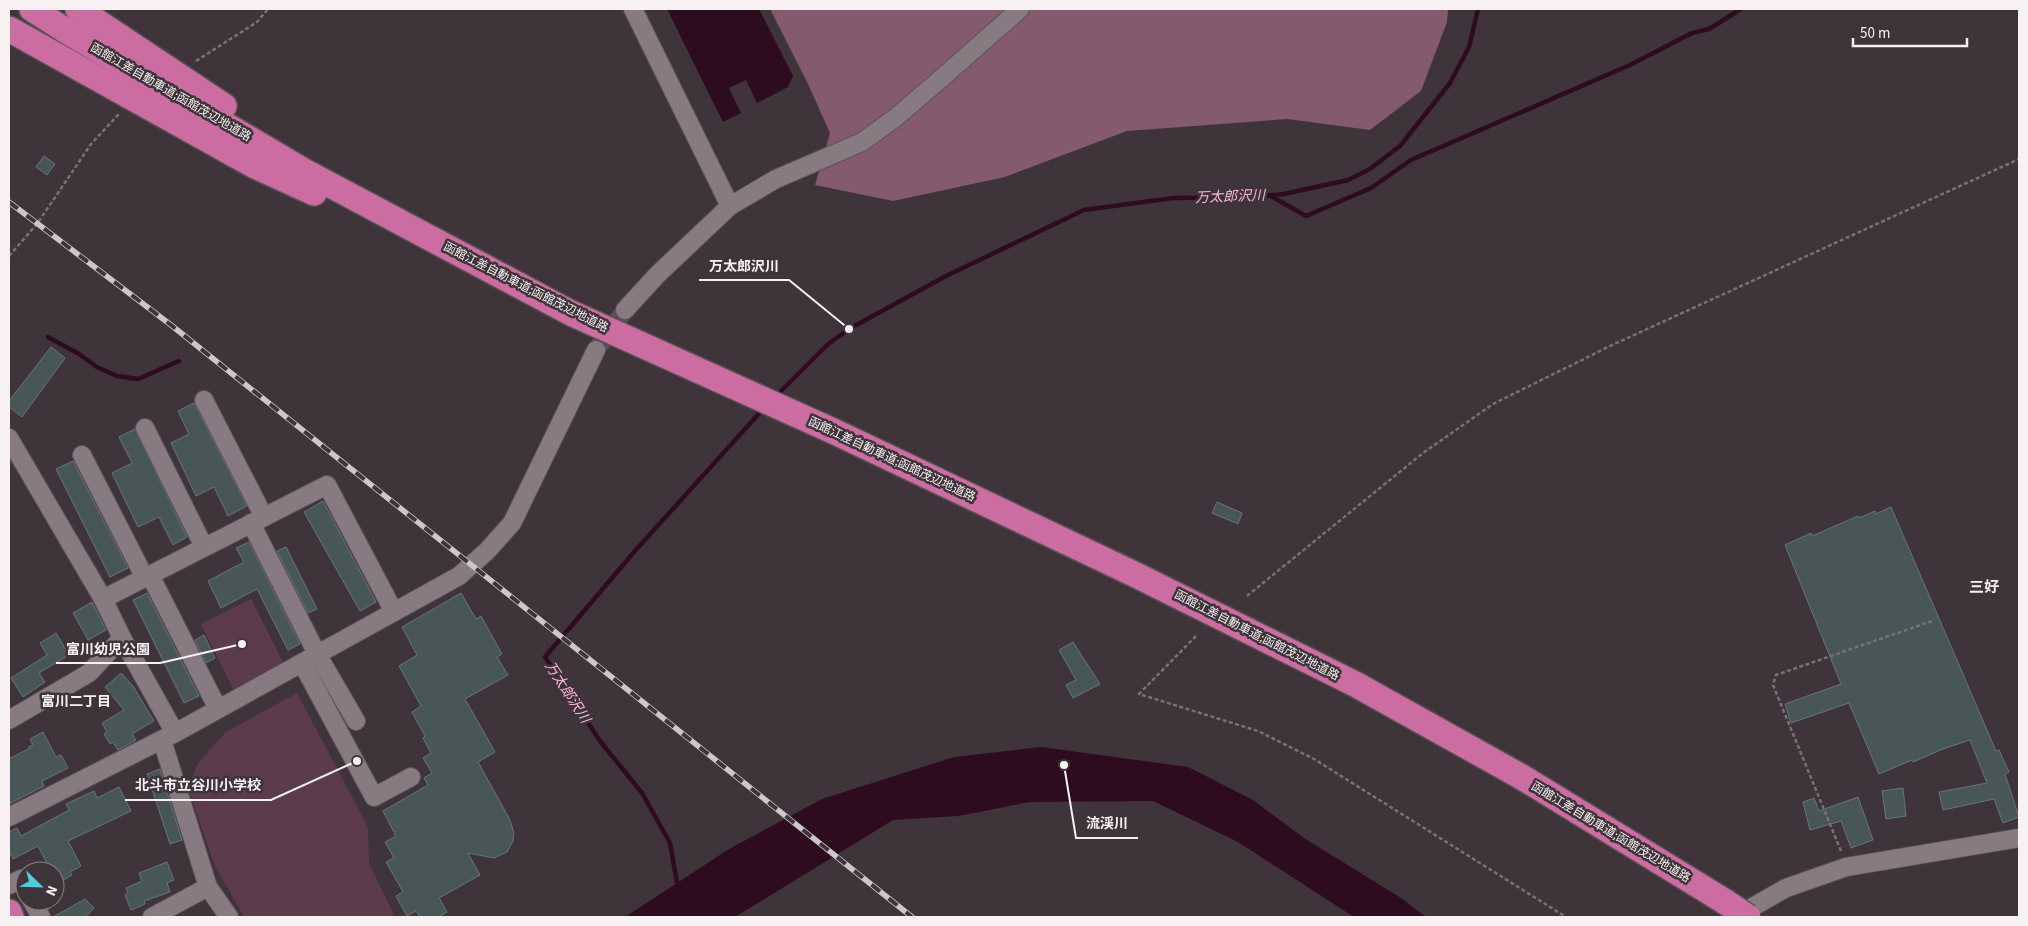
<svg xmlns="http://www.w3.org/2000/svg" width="2028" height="926" viewBox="0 0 2028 926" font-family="'Source Sans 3','Noto Sans JP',sans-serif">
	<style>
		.green { fill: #5c3c4c }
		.forest { fill: #845a6f }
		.water { fill: #2e0c20 }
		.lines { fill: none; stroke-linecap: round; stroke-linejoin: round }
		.stream { stroke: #2e0c20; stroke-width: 4.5 }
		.building { fill: #495658; stroke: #687678 }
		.minor-tunnel { stroke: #5a5055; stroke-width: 18; stroke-dasharray: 18 9; stroke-linecap: butt }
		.minor-casing { stroke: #5c5357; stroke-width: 20 }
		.highway-casing { stroke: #5c5357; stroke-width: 28 }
		.path { stroke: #7a7175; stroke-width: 2.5; stroke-dasharray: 4 2.5; stroke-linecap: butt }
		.minor { stroke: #877b81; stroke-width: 18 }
		.highway { stroke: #cb6da0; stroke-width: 25 }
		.rail-casing { stroke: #cec6c9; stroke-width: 5.5 }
		.rail { stroke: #3e3439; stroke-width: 4; stroke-dasharray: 11; stroke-linecap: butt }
		.highway-bridge-casing { stroke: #5c5357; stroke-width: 28; stroke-linecap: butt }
		.highway-bridge { stroke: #cb6da0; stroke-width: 25 }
		.labels { text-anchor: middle; stroke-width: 5; stroke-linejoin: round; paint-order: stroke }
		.street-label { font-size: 12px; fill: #f8f1f4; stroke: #3e3439 }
		.water-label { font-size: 14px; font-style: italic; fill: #fbb5d8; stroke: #3e3439 }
		.neighbourhood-label { font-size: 14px; font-weight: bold; fill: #f8f1f4; stroke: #3e3439 }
		.quarter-label { font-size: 15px; font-weight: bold; fill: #f8f1f4; stroke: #3e3439 }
		.leader { fill: none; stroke: #f8f1f4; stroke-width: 2 }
		.callout-dot { fill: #f8f1f4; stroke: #3e3439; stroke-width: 2 }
		.callout-label { font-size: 14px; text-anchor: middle; font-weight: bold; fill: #f8f1f4; stroke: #3e3439; stroke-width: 5; stroke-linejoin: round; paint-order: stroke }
	</style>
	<rect width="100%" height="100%" fill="#3e3439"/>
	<g class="green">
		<polygon points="251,599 284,664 233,689 201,624"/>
		<polygon points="297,693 368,827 369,863 395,917 244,917 214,864 188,788 198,763 226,732"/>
	</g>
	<polygon class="forest" points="770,9 1448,9 1447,22 1421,91 1370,130 1287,119 1127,131 1005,177 893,201 815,185 830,133 808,84"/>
	<g class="water">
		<polygon points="667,9 759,9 793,76 788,87 757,103 746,80 729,88 741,113 723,122"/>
		<polygon points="1041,747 1188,767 1253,800 1304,838 1401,898 1426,917 1354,917 1238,842 1153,801 1029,802 959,816 893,820 735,917 625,917 729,849 822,799 954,757"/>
	</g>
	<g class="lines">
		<g class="stream">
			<polyline points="1269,195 1306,216 1371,188 1411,160 1630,65 1692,33 1709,29 1741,9"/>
			<polyline points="48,337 79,354 97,367 117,376 138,379 179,361"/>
			<polyline points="775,397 827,345 849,329 946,276 1084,210 1173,198 1249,197 1284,194 1348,180 1370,169 1400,146 1450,83 1469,47 1478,9"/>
			<polyline points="678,888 670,843 642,793 600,741 545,657 634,552 764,408"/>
		</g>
	</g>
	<g class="building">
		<polygon points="44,156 55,164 47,175 36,167"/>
		<polygon points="51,347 65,358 22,417 9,407 9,401"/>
		<polygon points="194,403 247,506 228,516 214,487 196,496 171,443 189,434 178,411"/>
		<polygon points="135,429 187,537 173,545 159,517 138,527 112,473 132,463 119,437"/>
		<polygon points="73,461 128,568 110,577 56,469"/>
		<polygon points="323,501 376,602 360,611 304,512"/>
		<polygon points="1217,502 1242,513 1238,524 1212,513"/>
		<polygon points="1891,507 1996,751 1999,750 2009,772 2005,774 2019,817 2003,823 1994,799 1943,810 1939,792 1987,783 1970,740 1943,749 1913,762 1912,760 1879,774 1849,703 1791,723 1785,704 1841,684 1785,545 1811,533 1812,536 1858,516 1859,518 1875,511 1876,514"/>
		<polygon points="249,542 300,644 288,650 257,589 221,608 208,581 244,562 236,548"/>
		<polygon points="286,547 317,609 308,613 277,551"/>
		<polygon points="147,593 199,696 184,703 133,600"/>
		<polygon points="461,593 476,619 481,616 502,654 497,657 508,675 465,699 495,752 478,762 510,820 514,833 513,841 507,852 494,858 468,853 480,875 439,898 447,912 438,917 420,917 416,911 407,916 396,896 403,892 386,862 394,858 385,842 396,836 383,811 428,785 424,778 432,773 423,758 431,753 423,738 425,736 412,712 421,706 399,666 417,655 402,627"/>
		<polygon points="92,602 106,630 88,640 73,613"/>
		<polygon points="56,633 69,655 39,673 45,682 23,697 11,678 47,655 40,643"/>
		<polygon points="204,635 215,658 206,663 195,640"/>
		<polygon points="1073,642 1100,684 1073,698 1066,685 1076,680 1059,650"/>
		<polygon points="121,673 133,686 154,721 132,734 136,740 118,750 113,742 110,744 104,734 107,732 102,723 124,710 105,687"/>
		<polygon points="43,732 56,757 61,755 68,768 42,781 44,786 9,804 9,759 30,748 29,747 33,745 30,739"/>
		<polygon points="160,769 182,840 170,844 147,774"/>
		<polygon points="119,787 131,811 68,841 81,866 70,872 72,875 55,885 55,871 51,871 38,846 13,859 9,851 9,832 17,828 21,836 69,810 66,804 94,791 97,798"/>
		<polygon points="1903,788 1906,816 1886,819 1882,791"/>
		<polygon points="1858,797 1873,840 1851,848 1841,821 1810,830 1803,802 1814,798 1819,811"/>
		<polygon points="167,862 174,880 167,883 170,892 144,901 145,904 131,910 125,895 128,893 126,888 142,881 139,873"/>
		<polygon points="85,899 94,908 86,917 53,917"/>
	</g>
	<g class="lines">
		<polyline class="minor-tunnel" points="596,350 625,310"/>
		<defs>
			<g id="minor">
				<polyline points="633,9 730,206"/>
				<polyline points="625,310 657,275 730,206 776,179 862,142 895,118 936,83 1020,9"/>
				<polyline points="204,400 264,517"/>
				<polyline points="145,428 204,547"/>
				<polyline points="9,438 103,599 122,638 175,733"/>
				<polyline points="82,455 145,578"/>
				<polyline points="251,523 317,654 356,721"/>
				<polyline points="150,575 218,709"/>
				<polyline points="103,599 327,485 394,612"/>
				<polyline points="302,663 374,797 411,777"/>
				<polyline points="9,720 89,673 122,638"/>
				<polyline points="9,817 175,733 459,576 487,551 512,523 596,350"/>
				<polyline points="9,885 21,879 25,887"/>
				<polyline points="208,887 229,917"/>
				<polyline points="32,901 41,917"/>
				<polyline points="152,917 208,887 162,740"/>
				<polyline points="1735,917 1786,888 1846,867 2019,838"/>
			</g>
			<g id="highway">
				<polyline points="32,9 68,32 304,171 571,313 833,431 1136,575 1355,684 1520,776 1724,901"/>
				<polyline points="78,9 224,106"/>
				<polyline points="9,29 255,166 314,193"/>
				<polyline points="9,912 11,917"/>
			</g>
		</defs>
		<use href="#minor" class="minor-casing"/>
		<use href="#highway" class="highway-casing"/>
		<g class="path">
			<polyline points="196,61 257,22 268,9"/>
			<polyline points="9,256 37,224 91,144 119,114"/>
			<polyline points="1247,596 1423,453 1493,404 1610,346 2019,159"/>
			<polyline points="1196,636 1139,694 1258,731 1314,759 1566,917"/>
			<polyline points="1841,851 1773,685 1776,675 1935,620"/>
		</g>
		<use href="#minor" class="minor"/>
		<use href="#highway" class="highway"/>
		<defs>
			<polyline id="rail" points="9,202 171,325 912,917"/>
		</defs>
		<use href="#rail" class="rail-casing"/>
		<use href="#rail" class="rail"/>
		<defs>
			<polyline id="highway-bridge" points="1724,901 1748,917"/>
		</defs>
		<use href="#highway-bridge" class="highway-bridge-casing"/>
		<use href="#highway-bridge" class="highway-bridge"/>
	</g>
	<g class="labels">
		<g class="street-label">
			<text transform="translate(171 92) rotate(30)" y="4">函館江差自動車道;函館茂辺地道路</text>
			<text transform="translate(526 287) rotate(27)" y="4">函館江差自動車道;函館茂辺地道路</text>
			<text transform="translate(892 459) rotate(25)" y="4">函館江差自動車道;函館茂辺地道路</text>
			<text transform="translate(1257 635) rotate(27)" y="4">函館江差自動車道;函館茂辺地道路</text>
			<text transform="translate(1611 832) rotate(31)" y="4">函館江差自動車道;函館茂辺地道路</text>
		</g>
		<g class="water-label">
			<text transform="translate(1230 196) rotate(-2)" y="5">万太郎沢川</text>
			<text transform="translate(568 692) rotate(57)" y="5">万太郎沢川</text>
		</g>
		<g class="neighbourhood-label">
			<text x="76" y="706">富川二丁目</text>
		</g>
		<g class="quarter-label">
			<text x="1984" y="592">三好</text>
		</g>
	</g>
	<path class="leader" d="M849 329L789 280H699M242 644L160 663H56M357 761L271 800H125M1064 765L1076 838H1138"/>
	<g class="callout-dot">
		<circle cx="849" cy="329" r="5"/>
		<circle cx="242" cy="644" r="5"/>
		<circle cx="357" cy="761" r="5"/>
		<circle cx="1064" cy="765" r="5"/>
	</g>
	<g class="callout-label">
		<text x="744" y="271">万太郎沢川</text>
		<text x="108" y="654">富川幼児公園</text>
		<text x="198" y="790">北斗市立谷川小学校</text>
		<text x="1107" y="828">流渓川</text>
	</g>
	<rect width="2028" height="926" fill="none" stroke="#f8f1f4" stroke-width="20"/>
	<g transform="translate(40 886) rotate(113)"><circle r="24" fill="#3e3439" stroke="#888084"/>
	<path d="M0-4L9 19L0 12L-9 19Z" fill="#53cbda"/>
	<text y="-8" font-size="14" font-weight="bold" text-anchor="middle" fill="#f8f1f4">N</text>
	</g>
	<path d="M1853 38v8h114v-8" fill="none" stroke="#f8f1f4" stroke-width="2.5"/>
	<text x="1860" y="38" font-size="15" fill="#f8f1f4" stroke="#3e3439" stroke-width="4" paint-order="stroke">50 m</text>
</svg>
